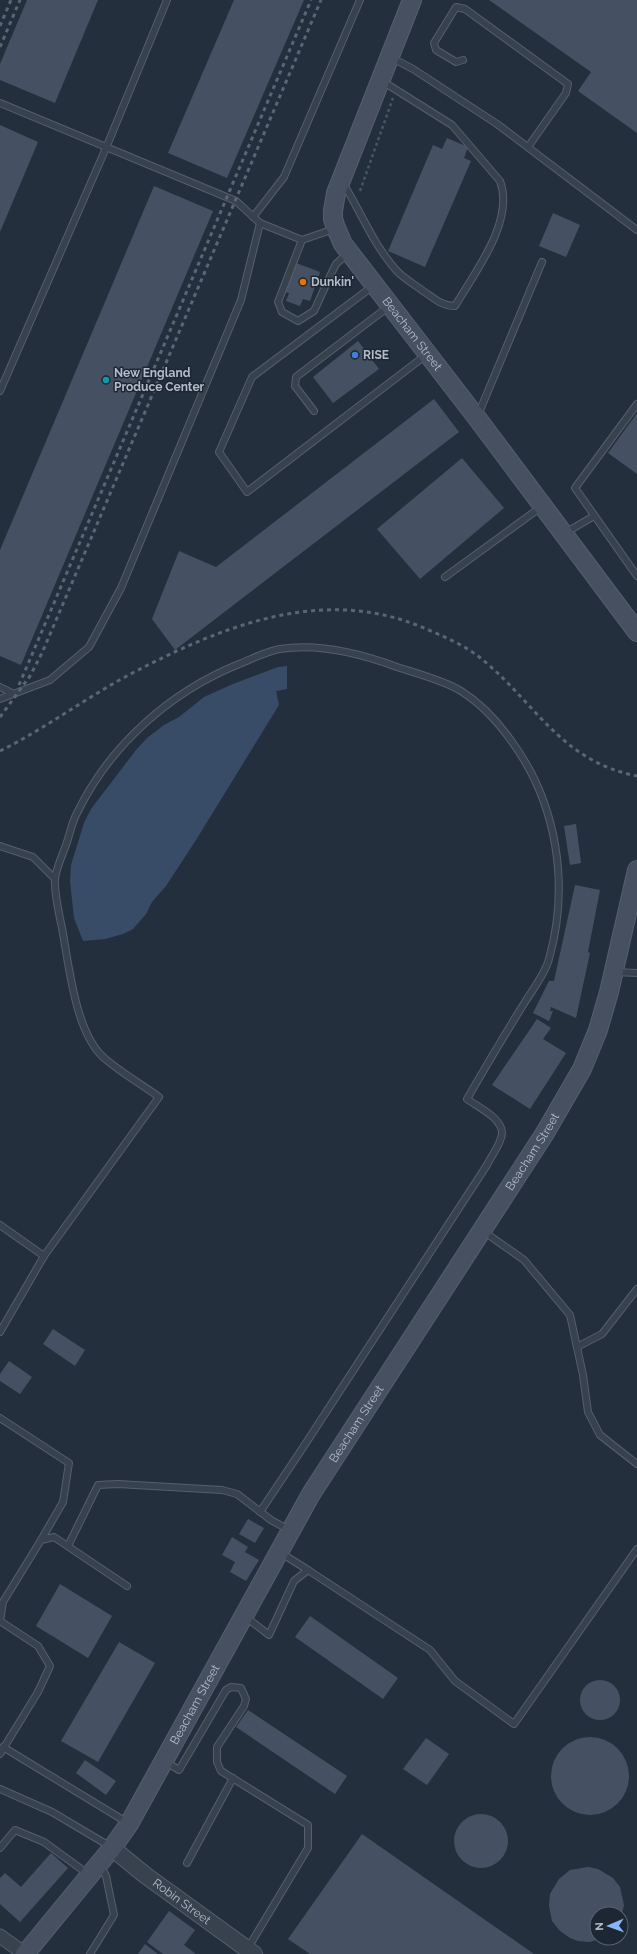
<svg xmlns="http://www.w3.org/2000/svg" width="637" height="1954" viewBox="0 0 637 1954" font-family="Raleway,sans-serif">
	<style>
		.water { fill: #394c67 }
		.building { fill: #455162 }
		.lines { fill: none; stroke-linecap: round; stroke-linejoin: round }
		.service-casing { stroke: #565f6c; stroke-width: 8 }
		.minor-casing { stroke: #565f6c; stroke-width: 15 }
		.tertiary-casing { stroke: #565f6c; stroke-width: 18 }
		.secondary-casing { stroke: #565f6c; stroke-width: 20 }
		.path { stroke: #44595c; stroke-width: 2.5; stroke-dasharray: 3 3; stroke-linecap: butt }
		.service { stroke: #38414e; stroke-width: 6 }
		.minor { stroke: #38414e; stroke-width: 13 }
		.tertiary { stroke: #38414e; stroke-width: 16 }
		.secondary { stroke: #465061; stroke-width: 18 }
		.rail { stroke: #5a6575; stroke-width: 3; stroke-dasharray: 4 4; stroke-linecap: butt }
		.food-dot { fill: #e8710a; stroke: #1d2633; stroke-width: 1.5 }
		.shop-dot { fill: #3f7fe0; stroke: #1d2633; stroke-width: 1.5 }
		.culture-dot { fill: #0f9aa8; stroke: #1d2633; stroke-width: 1.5 }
		.labels { text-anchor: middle; stroke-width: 3; stroke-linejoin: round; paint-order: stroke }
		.poi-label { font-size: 12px; font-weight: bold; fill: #b4bcc9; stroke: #1d2633; text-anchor: start }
		.street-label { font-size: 12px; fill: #b4bcc9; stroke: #1d2633 }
	</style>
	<rect width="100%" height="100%" fill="#242f3e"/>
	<polygon class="water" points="287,666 287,689 276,691 279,705 196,840 166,886 152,902 146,914 133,929 123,934 105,939 83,941 74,918 70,881 71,865 84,823 91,809 136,750 147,738 164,725 179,717 204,697 233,684 278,667"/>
	<g class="building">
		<polygon points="27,0 98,0 55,103 0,80 0,64"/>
		<polygon points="234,0 304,0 227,178 168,153"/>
		<polygon points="489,0 637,0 637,133 578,91 591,72"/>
		<polygon points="0,125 38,142 0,232"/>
		<polygon points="447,138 468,147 464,158 471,161 425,267 388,251 433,145 442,149"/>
		<polygon points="154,186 213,211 21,665 0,656 0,550"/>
		<polygon points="553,213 580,225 566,257 539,246"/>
		<polygon points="296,263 320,272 310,301 303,299 300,306 286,301 289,293 285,292"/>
		<polygon points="358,341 379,369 333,403 313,377"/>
		<polygon points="434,399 459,432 175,650 152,619 179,551 216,567"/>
		<polygon points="637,413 637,474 608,453"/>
		<polygon points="462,458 504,508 420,579 377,529"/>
		<polygon points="576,824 581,863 570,865 564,826"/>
		<polygon points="575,885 600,890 588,952 590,953 576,1018 551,1007 550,1011 553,1011 549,1021 533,1013 549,981 554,981"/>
		<polygon points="537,1019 551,1028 543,1039 566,1053 530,1109 492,1085"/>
		<polygon points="53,1329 85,1350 75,1366 43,1344"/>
		<polygon points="9,1361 32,1377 20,1394 0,1381 0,1374"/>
		<polygon points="248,1519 264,1528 255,1543 239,1534"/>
		<polygon points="232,1537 248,1547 245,1552 259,1560 246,1581 230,1572 235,1562 222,1555"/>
		<polygon points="60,1584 112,1616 88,1658 36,1626"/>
		<polygon points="310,1616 398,1678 383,1699 295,1637"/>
		<polygon points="119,1642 155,1663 98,1762 61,1741"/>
		<circle cx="600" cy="1700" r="20"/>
		<polygon points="248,1710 347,1776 335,1794 236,1727"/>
		<circle cx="590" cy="1776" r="39"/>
		<polygon points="426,1738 449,1754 427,1785 403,1769"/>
		<polygon points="85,1760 116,1781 106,1795 76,1773"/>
		<circle cx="481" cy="1841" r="27"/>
		<polygon points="362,1834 534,1954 310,1954 288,1939"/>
		<polygon points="51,1853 68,1868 20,1922 0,1904 0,1878 5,1873 21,1887"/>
		<polygon points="588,1867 598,1869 613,1878 620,1887 624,1905 621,1918 621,1914 597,1914 597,1938 603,1938 590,1942 578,1941 570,1938 560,1931 552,1921 549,1906 550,1894 559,1879 570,1870"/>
		<polygon points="169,1911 195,1930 184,1945 196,1954 163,1954 147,1942"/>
		<polygon points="145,1944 158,1954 138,1954"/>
	</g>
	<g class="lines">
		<defs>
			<g id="service">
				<polyline points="392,58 413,69 497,124 637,230"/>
				<polyline points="463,60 456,62 436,50 434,43 456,7 465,9 568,84 566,93 528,147"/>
				<polyline points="0,103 236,201 260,223 302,240 334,229"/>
				<path d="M343 183C361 212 373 244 396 270 403 278 414 284 423 291 434 298 441 306 455 306 475 272 515 221 500 181L452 125 382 81"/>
				<polyline points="253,217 284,177 360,0"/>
				<polyline points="302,240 278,302 282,312 298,321 314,311 331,274 336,264 348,253"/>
				<polyline points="373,286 252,377 219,452 247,492 426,355"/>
				<polyline points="0,391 106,148 167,0"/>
				<polyline points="637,404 575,488 637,576"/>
				<polyline points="314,411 295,386 296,377 388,307"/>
				<polyline points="478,415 542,262"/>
				<polyline points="565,533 594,516"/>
				<polyline points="445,577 541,507"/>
				<polyline points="0,687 14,694"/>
				<polyline points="0,699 50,680 89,647 121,588 241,300 260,223"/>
				<polyline points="0,846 33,857 55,879"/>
				<polyline points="615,972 637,973"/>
				<polyline points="0,1225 44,1256"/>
				<polyline points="483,1231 524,1260 570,1315 583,1375 588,1412 600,1435 637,1464"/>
				<path d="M0 1332 44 1256 159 1097C141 1084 120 1072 103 1057 75 1031 69 965 62 928 59 914 54 892 55 878 57 866 63 854 67 842 70 833 72 822 77 813 110 745 170 692 239 664 252 659 267 651 280 649 318 643 362 654 397 667 418 674 443 680 461 691 480 703 497 721 510 739 557 802 570 884 549 959 545 974 533 989 525 1002 505 1034 486 1066 467 1099 478 1107 502 1118 502 1133 502 1143 491 1156 487 1165L304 1446 260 1512"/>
				<polyline points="577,1347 602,1334 637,1289"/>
				<polyline points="0,1418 69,1463 63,1502 41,1540"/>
				<polyline points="68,1546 98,1485 118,1484 222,1490 237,1494 271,1520 289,1530"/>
				<polyline points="281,1553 308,1570"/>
				<polyline points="246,1617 269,1635 294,1581 308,1570 430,1650 455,1681 514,1724 637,1549"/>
				<polyline points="3,1747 128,1823"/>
				<polyline points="0,1754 38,1692 50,1666 38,1646 0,1621 3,1602 41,1540 54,1537 127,1586"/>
				<polyline points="166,1762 179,1770 226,1690 231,1687 241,1688 246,1699 244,1706 217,1747 217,1762 221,1771 308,1825 308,1848 248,1948"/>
				<polyline points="0,1789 52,1812 111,1847"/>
				<polyline points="0,1848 15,1830 44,1842 88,1874"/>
				<polyline points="187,1863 233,1778"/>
				<polyline points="90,1954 114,1915 106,1876 101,1866"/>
			</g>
			<polyline id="minor" points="0,1936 25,1954"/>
			<g id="tertiary">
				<path id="s1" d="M112 1848 145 1875 254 1954"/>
			</g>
			<g id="secondary">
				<path id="s2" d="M412 0 336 193 333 211V219L336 228 343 244 477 418 637 632"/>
				<path id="s3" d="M25 1954 112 1848 129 1824 311 1494 545 1133 582 1069 598 1030 609 992 637 870"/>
			</g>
		</defs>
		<use href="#service" class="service-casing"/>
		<use href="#minor" class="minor-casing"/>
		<use href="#tertiary" class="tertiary-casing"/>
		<use href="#secondary" class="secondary-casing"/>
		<polyline class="path" points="360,191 393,98"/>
		<use href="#service" class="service"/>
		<use href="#minor" class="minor"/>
		<use href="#tertiary" class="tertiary"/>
		<use href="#secondary" class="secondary"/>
		<g class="rail">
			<polyline points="0,26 11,0"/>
			<polyline points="0,47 20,0"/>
			<polyline points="19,685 311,0"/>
			<polyline points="0,717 30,676 42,653 321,0"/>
			<path d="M0 751C44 729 83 700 125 677 215 629 318 585 419 626 441 635 465 645 483 660 537 705 561 761 637 776"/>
		</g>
	</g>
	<circle class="food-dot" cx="303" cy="282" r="4"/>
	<circle class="shop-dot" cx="355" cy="355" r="4"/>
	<circle class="culture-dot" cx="106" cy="380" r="4"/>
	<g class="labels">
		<g class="poi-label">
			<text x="311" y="286">Dunkin'</text>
			<text x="363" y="359">RISE</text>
			<text x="114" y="377">New England<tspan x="114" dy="14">Produce Center</tspan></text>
		</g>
		<g class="street-label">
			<text dy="4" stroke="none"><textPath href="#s2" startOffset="374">Beacham Street</textPath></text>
			<text dy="4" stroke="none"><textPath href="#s3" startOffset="951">Beacham Street</textPath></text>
			<text dy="4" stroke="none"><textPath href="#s3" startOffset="627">Beacham Street</textPath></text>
			<text dy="4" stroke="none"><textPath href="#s3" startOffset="303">Beacham Street</textPath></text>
			<text dy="4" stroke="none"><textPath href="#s1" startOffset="88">Robin Street</textPath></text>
		</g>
	</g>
	<g transform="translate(609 1926) rotate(268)"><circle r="19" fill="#1d2633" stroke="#59626f"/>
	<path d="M0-3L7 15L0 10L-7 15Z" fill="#8ab4f8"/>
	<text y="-6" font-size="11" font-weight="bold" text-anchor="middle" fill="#b4bcc9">N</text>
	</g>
</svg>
